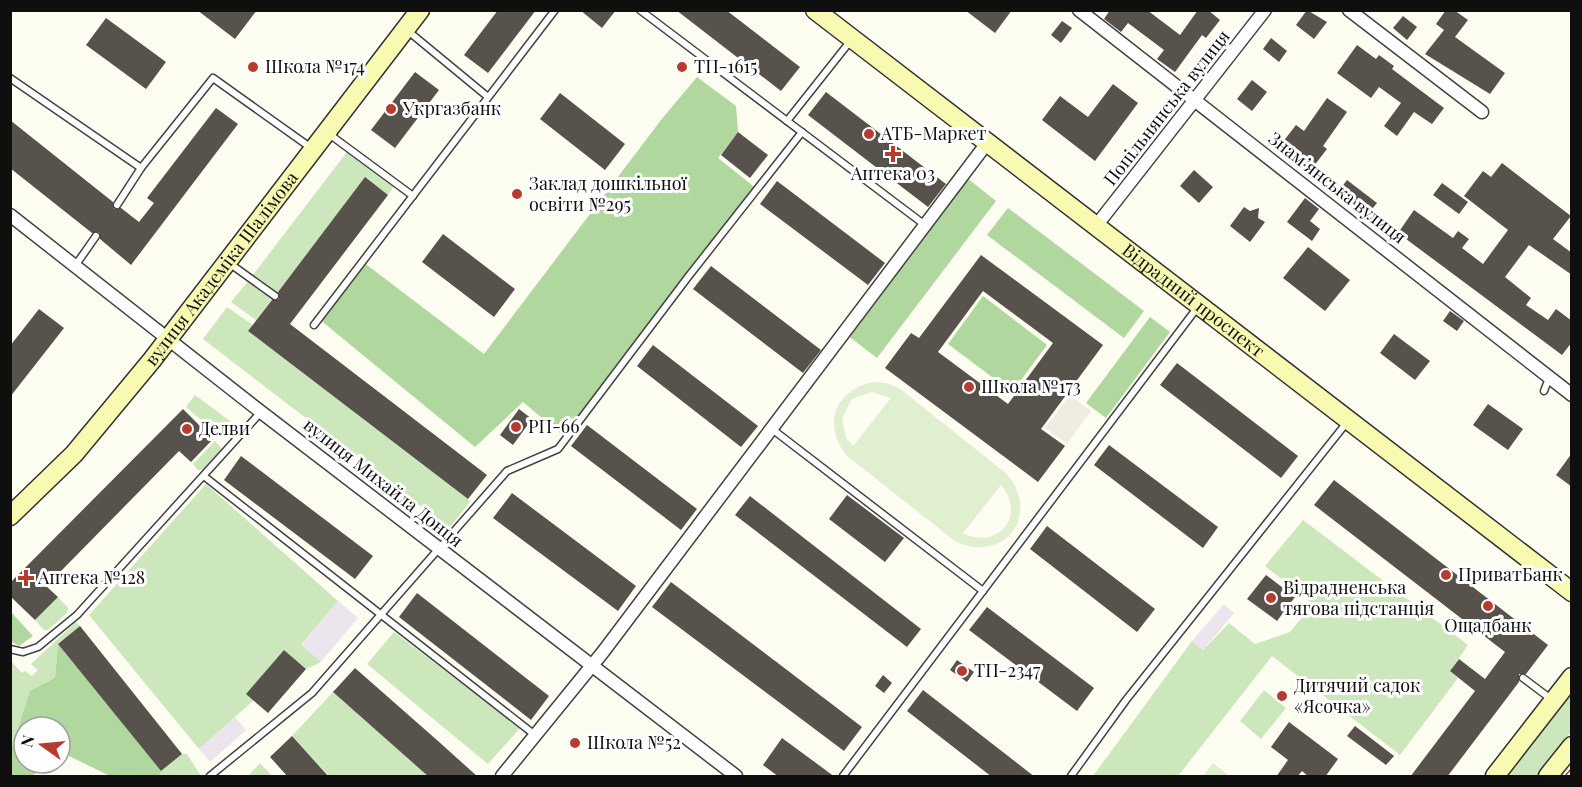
<svg xmlns="http://www.w3.org/2000/svg" width="1582" height="787" viewBox="0 0 1582 787" font-family="'Playfair Display',serif">
	<style>
		.industrial { fill: #ede5ed }
		.green { fill: #cde7bd }
		.forest { fill: #afd79e }
		.pitch { fill: #dfefcf; fill-rule: evenodd }
		.plaza { fill: #efede1 }
		.building { fill: #57524c; fill-rule: evenodd }
		.lines { fill: none; stroke-linecap: round; stroke-linejoin: round }
		.lane-casing { stroke: #424242; stroke-width: 9 }
		.street-casing { stroke: #424242; stroke-width: 15 }
		.secondary-casing { stroke: #313131; stroke-width: 21 }
		.lane { stroke: #fff; stroke-width: 6 }
		.street { stroke: #fff; stroke-width: 12 }
		.secondary { stroke: #f8fab2; stroke-width: 18 }
		.tram { stroke: #b73c30; stroke-width: 1.5 }
		.poi-dot { fill: #b73c30; stroke: #fff; stroke-width: 2 }
		.labels { text-anchor: middle; stroke-width: 6; stroke-linejoin: round; paint-order: stroke }
		.poi-label { font-size: 18px; fill: #0f0f0f; stroke: #fff; text-anchor: start }
		.street-label { font-size: 18px; fill: #0f0f0f; stroke: #fff }
	</style>
	<rect width="100%" height="100%" fill="#fefdf2"/>
	<g class="industrial">
		<polygon points="338,601 358,618 321,662 301,646"/>
		<polygon points="1224,604 1234,613 1203,650 1192,641"/>
		<polygon points="235,717 246,730 210,762 199,749"/>
	</g>
	<g class="green">
		<polygon points="347,152 393,187 388,195 365,178 277,293 252,276"/>
		<polygon points="249,280 273,298 256,320 231,302"/>
		<polygon points="227,307 253,325 248,331 468,499 470,502 449,528 203,339"/>
		<polygon points="195,395 234,424 221,437 186,407"/>
		<polygon points="215,441 222,449 222,453 203,470 198,470 193,464"/>
		<polygon points="206,484 338,601 301,645 321,662 306,669 284,650 254,700 199,749 89,615"/>
		<polygon points="1303,520 1468,645 1450,671 1458,678 1400,755 1272,656 1178,776 1093,776 1192,641 1203,650 1229,623 1255,644 1290,632 1313,604 1265,566"/>
		<polygon points="58,597 68,608 67,613 48,630 44,630 35,620"/>
		<polygon points="76,622 80,626 58,644 55,678 24,727 16,776 10,776 10,660 22,673 25,671 32,676 38,670 31,664"/>
		<polygon points="394,632 520,728 488,764 367,664"/>
		<polygon points="1571,685 1571,732 1537,776 1501,776"/>
		<polygon points="1264,690 1286,708 1261,739 1240,721"/>
		<polygon points="333,692 429,776 329,776 292,736"/>
		<polygon points="182,754 187,754 201,776 160,776 161,771"/>
		<polygon points="260,763 272,776 248,776"/>
	</g>
	<g class="forest">
		<polygon points="697,77 736,106 738,132 718,158 757,189 566,438 523,402 475,447 319,319 363,262 484,354 661,120"/>
		<polygon points="967,178 996,201 877,358 847,335"/>
		<polygon points="1008,208 1144,311 1124,338 987,235"/>
		<polygon points="983,296 1047,345 1012,392 948,344"/>
		<polygon points="1150,317 1170,332 1106,418 1086,403"/>
		<polygon points="10,611 33,636 19,646 11,641"/>
		<polygon points="58,644 161,771 160,776 110,776 63,753 60,755 60,727 24,727 24,763 50,763 32,776 11,776 11,751 30,691 55,678"/>
	</g>
	<g class="pitch">
		<path d="M872 382 886 383 899 388 1008 475C1040 517 1004 563 956 542L846 455C823 424 834 392 872 382ZM872 392 891 398 853 446 846 438 842 418 852 399ZM1001 485C1027 515 998 551 963 533Z"/>
		<polygon points="1213,763 1228,775 1226,776 1203,776"/>
	</g>
	<polygon class="plaza" points="1070,395 1091,411 1067,444 1045,428"/>
	<g class="building">
		<polygon points="197,10 257,10 235,39"/>
		<polygon points="498,10 536,10 488,73 464,55"/>
		<polygon points="580,10 616,10 602,28"/>
		<polygon points="676,10 726,10 800,67 781,91"/>
		<polygon points="965,10 1012,10 995,33"/>
		<polygon points="1110,10 1147,10 1180,35 1198,10 1208,10 1220,20 1206,38 1202,35 1175,72 1157,59 1164,50 1128,23 1121,32 1104,19"/>
		<polygon points="1307,10 1327,22 1314,39 1296,25"/>
		<polygon points="1446,10 1454,10 1468,20 1455,37 1505,73 1490,94 1425,54 1444,30 1436,24"/>
		<polygon points="1403,16 1417,27 1407,40 1393,28"/>
		<polygon points="106,18 166,62 146,89 86,45"/>
		<polygon points="1062,21 1072,28 1061,43 1051,35"/>
		<polygon points="1271,38 1287,51 1279,62 1263,49"/>
		<polygon points="1357,45 1376,59 1379,55 1394,66 1392,69 1444,108 1432,124 1414,112 1397,136 1384,126 1401,103 1379,87 1371,98 1337,73"/>
		<polygon points="415,72 439,90 395,148 371,130"/>
		<polygon points="1252,80 1267,92 1252,111 1237,99"/>
		<polygon points="1113,84 1138,103 1095,161 1042,120 1060,96 1088,117"/>
		<polygon points="826,92 946,184 928,207 808,115"/>
		<polygon points="560,93 625,144 605,170 540,119"/>
		<polygon points="1327,98 1347,112 1323,146 1327,149 1310,171 1279,147 1296,125 1304,131"/>
		<polygon points="216,108 238,124 131,265 100,239 99,232 92,233 10,168 10,120 113,202 114,209 121,208 139,222 154,203 147,198"/>
		<polygon points="738,132 768,155 750,178 721,155"/>
		<polygon points="1502,163 1571,216 1553,239 1572,253 1572,275 1529,245 1505,277 1531,298 1526,305 1548,320 1556,309 1572,321 1572,342 1562,355 1398,233 1414,210 1453,238 1458,231 1469,239 1462,248 1483,264 1508,230 1464,196 1483,171 1491,177"/>
		<polygon points="1194,170 1213,187 1199,203 1180,186"/>
		<polygon points="365,177 388,195 290,324 487,475 468,499 248,331 272,300 279,299 278,292"/>
		<polygon points="1347,180 1377,203 1367,215 1338,192"/>
		<polygon points="777,181 885,263 868,285 760,204"/>
		<polygon points="1442,183 1468,202 1459,214 1433,195"/>
		<polygon points="1305,198 1319,209 1310,221 1320,229 1312,241 1287,222"/>
		<polygon points="1244,207 1250,211 1259,208 1258,218 1265,222 1250,242 1230,226"/>
		<polygon points="443,234 515,289 494,317 422,262"/>
		<polygon points="1308,247 1350,280 1325,311 1283,278"/>
		<path d="M981 255 1103 345 1041 429 1065 446 1038 482 885 368 911 333 919 338ZM983 291 1053 343 1008 404 938 352Z"/>
		<polygon points="711,266 821,350 803,373 693,289"/>
		<polygon points="39,309 64,328 10,397 10,346"/>
		<polygon points="1450,311 1464,321 1457,331 1443,321"/>
		<polygon points="1394,334 1430,361 1415,380 1380,353"/>
		<polygon points="653,345 758,426 741,447 637,366"/>
		<polygon points="1177,363 1298,456 1281,478 1160,385"/>
		<polygon points="1488,404 1523,429 1508,450 1473,425"/>
		<polygon points="183,409 213,439 191,462 179,451 64,568 46,586 58,597 35,620 10,596 10,583"/>
		<polygon points="519,409 532,419 513,445 500,435"/>
		<polygon points="587,425 697,509 681,530 571,446"/>
		<polygon points="1109,445 1218,527 1203,548 1094,465"/>
		<polygon points="1572,453 1572,487 1556,475"/>
		<polygon points="241,456 373,556 355,579 224,480"/>
		<polygon points="1334,480 1548,645 1526,674 1519,674 1519,682 1447,777 1410,777 1475,691 1450,671 1459,659 1485,679 1505,652 1314,505"/>
		<polygon points="512,493 636,586 618,611 493,518"/>
		<polygon points="847,495 904,538 885,562 829,519"/>
		<polygon points="750,496 921,629 907,647 735,515"/>
		<polygon points="1047,526 1155,609 1137,632 1030,549"/>
		<polygon points="1266,575 1295,597 1277,621 1247,599"/>
		<polygon points="671,582 862,727 844,751 652,607"/>
		<polygon points="417,593 549,696 531,720 399,617"/>
		<polygon points="987,607 1094,688 1077,711 969,630"/>
		<polygon points="80,626 182,754 161,771 58,644"/>
		<polygon points="284,650 306,669 268,713 246,694"/>
		<polygon points="957,660 974,672 967,682 950,670"/>
		<polygon points="355,668 438,741 478,777 429,777 333,692"/>
		<polygon points="883,675 892,683 884,693 875,686"/>
		<polygon points="923,690 1035,777 992,777 907,711"/>
		<polygon points="1289,722 1338,759 1325,777 1309,777 1302,771 1297,777 1276,777 1288,760 1271,747"/>
		<polygon points="1355,726 1394,756 1386,765 1347,736"/>
		<polygon points="292,736 329,777 288,777 270,757"/>
		<polygon points="782,738 835,777 779,777 763,765"/>
	</g>
	<g class="lines">
		<defs>
			<g id="lane">
				<polyline points="640,10 925,225"/>
				<polyline points="408,31 488,97"/>
				<polyline points="10,78 141,168"/>
				<polyline points="787,121 852,39"/>
				<polyline points="329,134 413,196"/>
				<polyline points="117,205 141,168 213,78 307,145"/>
				<polyline points="229,263 275,296"/>
				<polyline points="75,266 96,236"/>
				<polyline points="314,325 555,10"/>
				<polyline points="1544,391 1549,378"/>
				<polyline points="772,429 983,591"/>
				<polyline points="205,477 535,735"/>
				<polyline points="10,649 23,652 38,647 77,615 261,412"/>
				<polyline points="1523,678 1551,699"/>
				<polyline points="210,776 312,693 507,471 558,449 688,277 802,132"/>
				<polyline points="843,776 1197,308"/>
				<polyline points="1071,776 1126,700 1348,421"/>
			</g>
			<g id="street">
				<polyline points="1079,10 1572,395"/>
				<polyline points="1349,10 1482,112"/>
				<polyline points="10,215 261,412 736,776"/>
				<polyline points="1096,226 1265,10"/>
				<polyline points="502,776 603,652 987,143"/>
			</g>
			<g id="secondary">
				<path id="s1" d="M815 10 1572 592"/>
				<path id="s2" d="M10 516 74 454 152 360 420 10"/>
				<polyline points="1495,776 1572,677"/>
				<polyline points="1548,776 1572,746"/>
			</g>
		</defs>
		<use href="#lane" class="lane-casing"/>
		<use href="#street" class="street-casing"/>
		<use href="#secondary" class="secondary-casing"/>
		<use href="#lane" class="lane"/>
		<use href="#street" class="street"/>
		<use href="#secondary" class="secondary"/>
		<polyline class="tram" points="1565,776 1572,768"/>
	</g>
	<g class="poi-dot">
		<circle cx="253" cy="67" r="6"/>
		<circle cx="682" cy="67" r="6"/>
		<circle cx="391" cy="109" r="6"/>
		<circle cx="869" cy="134" r="6"/>
		<path d="M890 145h6v6h6v6h-6v6h-6v-6h-6v-6h6z"/>
		<circle cx="517" cy="194" r="6"/>
		<circle cx="969" cy="387" r="6"/>
		<circle cx="516" cy="427" r="6"/>
		<circle cx="187" cy="429" r="6"/>
		<circle cx="1446" cy="575" r="6"/>
		<path d="M23 569h6v6h6v6h-6v6h-6v-6h-6v-6h6z"/>
		<circle cx="1271" cy="598" r="6"/>
		<circle cx="1488" cy="606" r="6"/>
		<circle cx="962" cy="671" r="6"/>
		<circle cx="1282" cy="696" r="6"/>
		<circle cx="575" cy="743" r="6"/>
	</g>
	<g class="labels">
		<g class="poi-label">
			<text x="265" y="73">Школа №174</text>
			<text x="694" y="73">ТП-1615</text>
			<text x="403" y="115">Укргазбанк</text>
			<text x="881" y="140">АТБ-Маркет</text>
			<text x="893" y="180" text-anchor="middle">Аптека 03</text>
			<text x="529" y="190">Заклад дошкільної<tspan x="529" dy="21">освіти №295</tspan></text>
			<text x="981" y="393">Школа №173</text>
			<text x="528" y="433">РП-66</text>
			<text x="199" y="435">Делви</text>
			<text x="1458" y="581">ПриватБанк</text>
			<text x="38" y="584">Аптека №128</text>
			<text x="1283" y="594">Відрадненська<tspan x="1283" dy="21">тягова підстанція</tspan></text>
			<text x="1488" y="632" text-anchor="middle">Ощадбанк</text>
			<text x="974" y="677">ТП-2347</text>
			<text x="1294" y="692">Дитячий садок<tspan x="1294" dy="21">«Ясочка»</tspan></text>
			<text x="587" y="749">Школа №52</text>
		</g>
		<g class="street-label">
			<text transform="translate(1167 108) rotate(-52)" y="6">Попільнянська вулиця</text>
			<text transform="translate(1337 188) rotate(38)" y="6">Знамʼянська вулиця</text>
			<text dy="6" stroke="none"><textPath href="#s2" startOffset="326">вулиця Академіка Шалімова</textPath></text>
			<text dy="6" stroke="none"><textPath href="#s1" startOffset="477">Відрадний проспект</textPath></text>
			<text transform="translate(383 483) rotate(38)" y="6">вулиця Михайла Донця</text>
		</g>
	</g>
	<rect width="1582" height="787" fill="none" stroke="#0f0f0f" stroke-width="24"/>
	<g transform="translate(42 745) rotate(285)"><circle r="28" fill="#ffffff" stroke="#9f9f9f" stroke-width="1.5"/>
	<path d="M0-4.5L10 22L0 15L-10 22Z" fill="#b73c30"/>
	<text y="-9" font-size="16" font-weight="bold" text-anchor="middle" fill="#0f0f0f">N</text>
	</g>
</svg>
